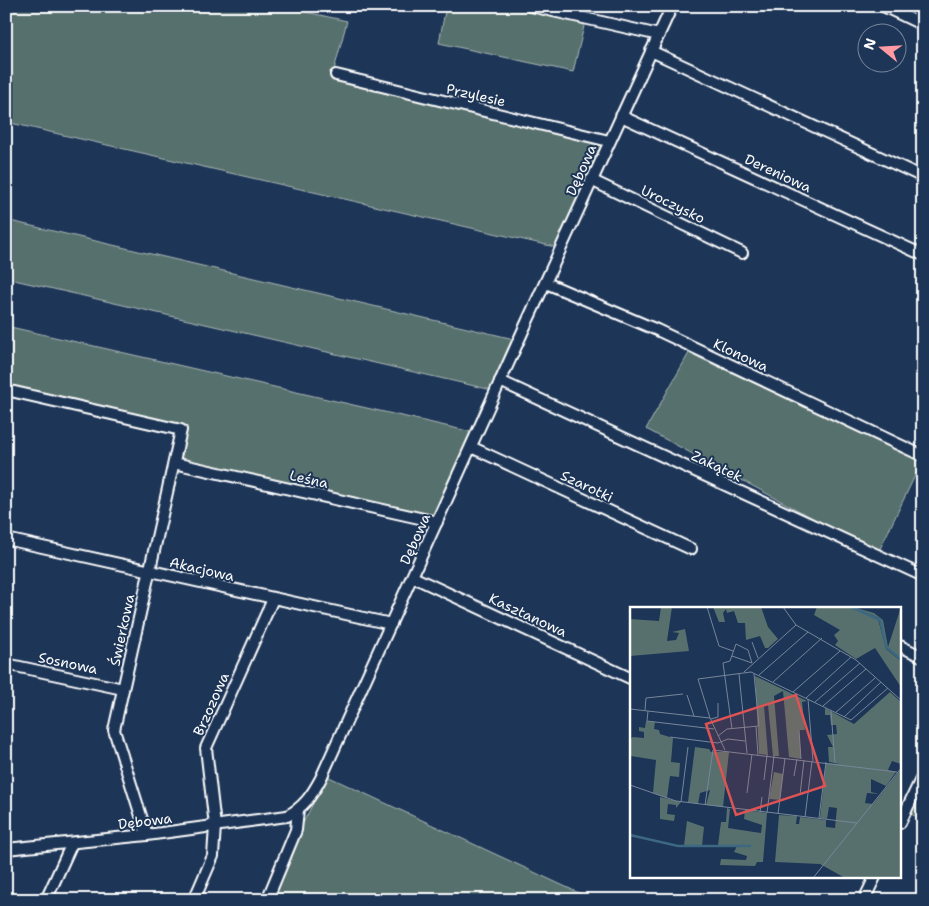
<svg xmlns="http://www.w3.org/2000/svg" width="929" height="906" viewBox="0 0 929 906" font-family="'Shantell Sans',sans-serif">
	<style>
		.green { fill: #57706d; stroke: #abb8b6 }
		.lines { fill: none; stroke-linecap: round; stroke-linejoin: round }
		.minor-casing { stroke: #fff; stroke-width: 14 }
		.minor { stroke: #1d3557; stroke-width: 10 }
		.labels { text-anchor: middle; stroke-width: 4; stroke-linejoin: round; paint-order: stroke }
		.street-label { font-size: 14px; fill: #fff; stroke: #1d3557 }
		.inset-river { fill: none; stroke: #3c6881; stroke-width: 2.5 }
		.inset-road { fill: none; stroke: #77869a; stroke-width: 1 }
		.view { fill: #de5353; fill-opacity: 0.15; stroke: #de5353; stroke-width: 2.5 }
		.inset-edge { fill: none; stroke: #fff; stroke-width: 2.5 }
	</style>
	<rect width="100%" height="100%" fill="#1d3557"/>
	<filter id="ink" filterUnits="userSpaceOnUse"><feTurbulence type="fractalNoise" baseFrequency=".02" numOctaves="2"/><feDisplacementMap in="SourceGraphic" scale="10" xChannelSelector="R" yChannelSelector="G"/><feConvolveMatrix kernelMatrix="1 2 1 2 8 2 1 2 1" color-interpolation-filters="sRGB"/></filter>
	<g filter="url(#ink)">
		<g class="green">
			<polygon points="6,6 279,6 347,21 333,74 602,141 603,145 555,247 6,122"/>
			<polygon points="446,6 514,6 585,22 573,72 439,43"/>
			<polygon points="889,6 923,6 923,22"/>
			<polygon points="6,220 514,339 492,390 10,279 6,303"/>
			<polygon points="6,326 472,432 436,512 431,515 176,460 183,428 6,387"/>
			<polygon points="689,353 922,461 878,553 646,429"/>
			<polygon points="327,776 594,900 269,900 299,831"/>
			<polygon points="923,782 923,819 908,813"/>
		</g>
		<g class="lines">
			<defs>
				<g id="minor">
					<polyline points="531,6 659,35"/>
					<polyline points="883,6 923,25"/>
					<polyline points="651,51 923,177"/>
					<polyline points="336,75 609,141"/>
					<polyline points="621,116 923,255"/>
					<polyline points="591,180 742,253"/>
					<polyline points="546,283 657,330 923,456"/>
					<polyline points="500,381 923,576"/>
					<polyline points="6,390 181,430 114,730 147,835"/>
					<polyline points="471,447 691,549"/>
					<polyline points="174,463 437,522"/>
					<polyline points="6,539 391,624"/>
					<polyline points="413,577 632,679"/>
					<polyline points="900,646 923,657"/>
					<polyline points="6,664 123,689"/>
					<polyline points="900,823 923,775"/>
					<path d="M6 849 147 835 287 816C304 807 312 795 321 778L522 333 672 6"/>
					<polyline points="46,900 72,843"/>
					<polyline points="194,900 213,856 215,826 206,748 273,599"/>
					<polyline points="267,900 296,830 298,810"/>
					<polyline points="864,900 875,877"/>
				</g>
			</defs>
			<use href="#minor" class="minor-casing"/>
			<use href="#minor" class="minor"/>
		</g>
	</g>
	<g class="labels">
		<g class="street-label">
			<text transform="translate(476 95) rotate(13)" y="5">Przylesie</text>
			<text transform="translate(581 170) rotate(-66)" y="5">Dębowa</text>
			<text transform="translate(778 173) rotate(25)" y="5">Dereniowa</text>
			<text transform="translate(673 204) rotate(26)" y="5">Uroczysko</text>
			<text transform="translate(741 355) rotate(25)" y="5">Klonowa</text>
			<text transform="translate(717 466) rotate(25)" y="5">Zakątek</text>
			<text transform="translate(309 479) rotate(13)" y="5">Leśna</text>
			<text transform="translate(587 486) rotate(25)" y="5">Szarotki</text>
			<text transform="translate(415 539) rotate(-66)" y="5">Dębowa</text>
			<text transform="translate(202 569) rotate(13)" y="5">Akacjowa</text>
			<text transform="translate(528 615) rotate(25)" y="5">Kasztanowa</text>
			<text transform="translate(122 630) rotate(-78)" y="5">Świerkowa</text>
			<text transform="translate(68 663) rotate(12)" y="5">Sosnowa</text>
			<text transform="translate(211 704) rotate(-66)" y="5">Brzozowa</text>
			<text transform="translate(145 821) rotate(-7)" y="5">Dębowa</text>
		</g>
	</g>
	<g transform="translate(630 607)">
		<rect width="271" height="271" fill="#1d3557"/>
		<path d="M31 0H42L37 34 46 33 49 26 42 25 55 22 59 44 0 49V12L29 14ZM83 0H131L138 20 148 32 138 41H135L130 29 116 33 115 16H108L104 4 97 6 96 2 93 6 95 15H89ZM187 0H220L248 12 256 42 271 54V80L245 41 226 52 205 38 208 34 204 28 210 23 184 8ZM223 0 244 6 253 13 258 40 271 0V52L260 44 256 38 249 11ZM125 69 177 94 172 95 175 123H169L171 152 159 150 153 84 144 89 149 149H143L138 98 134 99 138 148 129 147ZM260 85 271 95V157L262 154 258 163 266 165 256 179 241 172V185L249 187 237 186 235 196 243 197 271 162V271H215L190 257 145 255 149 208 167 209 166 217H169L170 210 196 213V220L205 221 207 201 199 200 197 212 190 211 196 156 210 157 199 155 198 140H203L197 128 207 127 206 118H201L200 108H195V101L224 117ZM16 114 25 115 24 122 29 123 30 127 43 131 41 155 50 156 49 170 40 169 37 191 23 186 26 153 1 149 0 157V132L3 130 14 131V125L9 124V120L15 121ZM65 140 79 142 81 145H99L93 200 76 198 80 183 70 186 68 197 58 195ZM144 165 153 167 150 193 139 192ZM30 190 51 195 46 201V198L38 197 37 207 45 208 44 214 30 212ZM59 197 57 214 74 220 72 239H54ZM97 201 100 202 98 221 124 225 131 226 132 218 114 212 115 203 137 206 133 255H127L125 259 90 258 91 252 116 253 117 249 104 245 107 239 88 238 91 215H96Z" fill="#57706d"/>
		<path class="inset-river" d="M221 0 250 13 256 40 272 53M0 228 48 239H121"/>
		<path class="inset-road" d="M77 0 89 39 103 44M153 0 166 18 226 53 272 94M122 35 128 51M114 65 166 18M109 67 117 146M129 68 178 25M143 75 192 31M163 85 210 44M57 88 64 109M176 91 221 50M178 92 183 154M185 95 230 56M193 99 236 62M0 102 80 111M15 103 16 91 53 87M18 104 17 114 84 122M201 104 205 156M205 106 245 71M214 110 251 75M81 112 88 110V96M126 120 128 148M102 122 93 56 100 54 106 37 118 43 122 56 102 49M169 123 171 152M88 129 97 122 129 119 124 67M40 130 88 136 98 132 115 134M95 143 80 111 68 72 121 65 221 113 258 81M164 169 167 152M134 173 137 148M0 178 46 194 227 216M117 186 122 147M170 188 174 153M51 195 58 140M75 198 83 143 267 165M130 205 132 190M137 206 144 149M148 207 155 151M175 210 182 154M189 211 196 155M183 271 272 160"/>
		<path class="view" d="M166 88 195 179 106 208 76 117Z"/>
		<rect width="271" height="271" class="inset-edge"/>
	</g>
	<rect width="929" height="906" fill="none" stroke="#1d3557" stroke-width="25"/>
	<rect x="12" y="12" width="904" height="881" fill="none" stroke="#fff" stroke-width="2" filter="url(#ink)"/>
	<g transform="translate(882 48) rotate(288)"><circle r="24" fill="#1d3557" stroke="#77869a"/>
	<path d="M0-4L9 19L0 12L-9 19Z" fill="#ff9aa2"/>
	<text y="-8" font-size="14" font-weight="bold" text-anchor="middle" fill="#ffffff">N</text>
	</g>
</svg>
